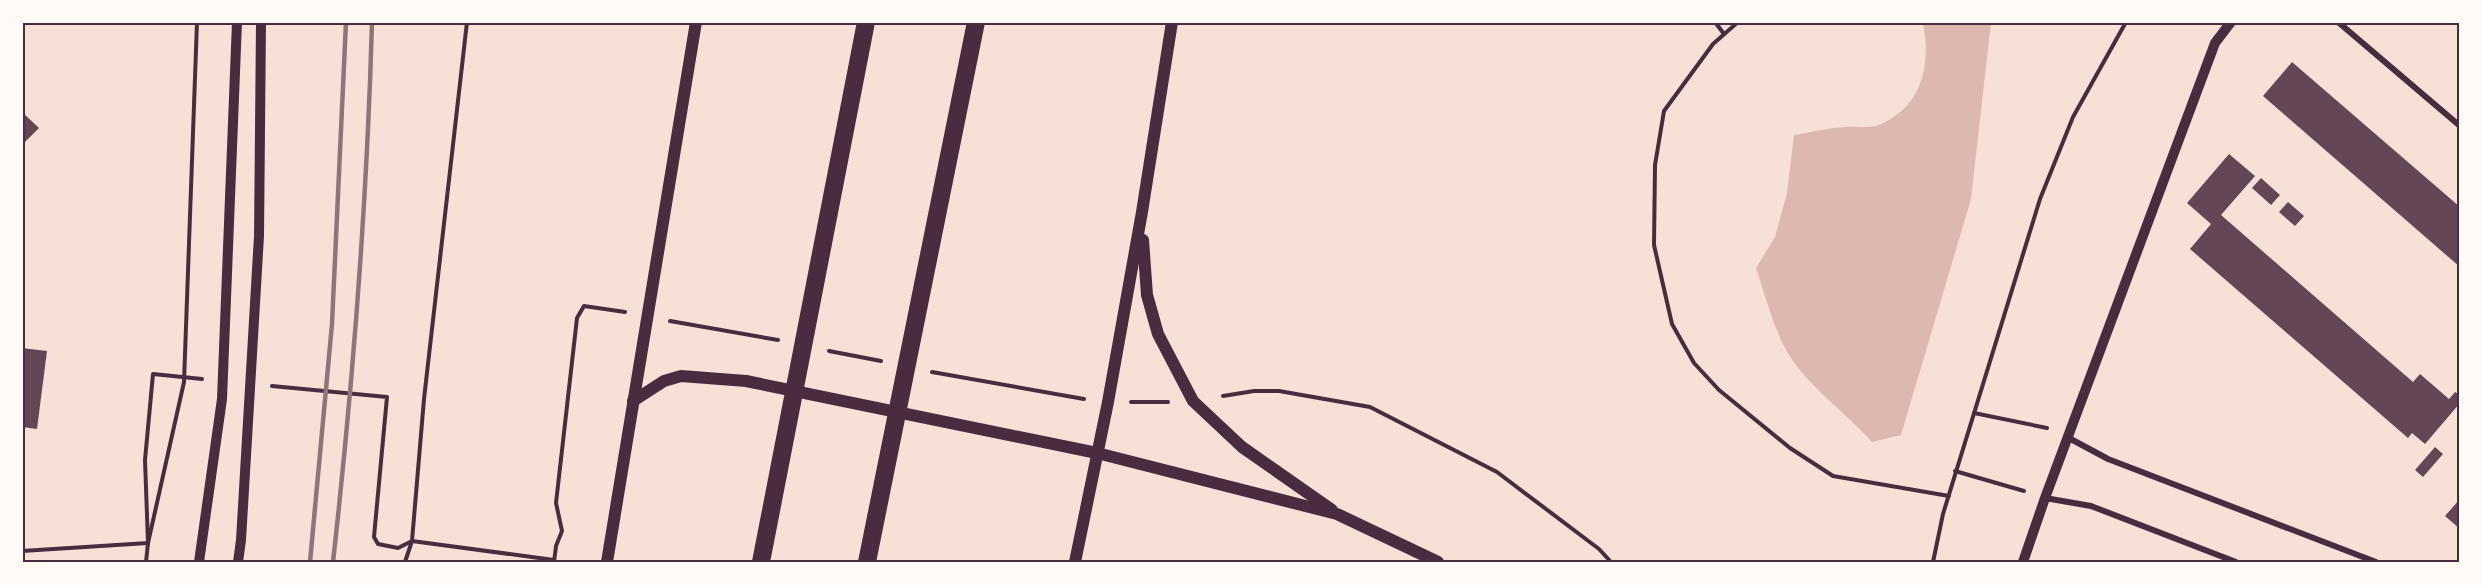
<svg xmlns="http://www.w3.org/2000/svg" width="2482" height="585" viewBox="0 0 2482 585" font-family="'Golos Text',sans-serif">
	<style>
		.water { fill: #dcb8b0 }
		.building { fill: #644757 }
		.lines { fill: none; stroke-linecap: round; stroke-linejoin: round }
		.path { stroke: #4a2c40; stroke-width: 4 }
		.minor { stroke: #4a2c40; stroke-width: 6 }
		.tertiary { stroke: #4a2c40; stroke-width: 10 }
		.secondary { stroke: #4a2c40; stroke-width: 12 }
		.motorway { stroke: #4a2c40; stroke-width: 18 }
		.rail { stroke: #8f747c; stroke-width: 4.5 }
		.neatline { fill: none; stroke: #4a2c40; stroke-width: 2 }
	</style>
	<rect width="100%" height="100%" fill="#f7e1d7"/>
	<path class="water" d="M1923 23H1991L1971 199 1901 435 1872 442C1847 414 1809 387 1789 355 1773 328 1766 297 1756 268L1775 237 1787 193 1794 135C1811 132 1828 128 1845 127 1856 126 1871 129 1881 124 1923 106 1931 63 1923 23Z"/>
	<g class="building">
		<polygon points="2292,62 2460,207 2460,267 2263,96"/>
		<polygon points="22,112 39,128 22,145"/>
		<polygon points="2229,154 2255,176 2221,215 2413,382 2420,374 2449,399 2455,392 2460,395 2460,403 2425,444 2412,433 2408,438 2190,249 2211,224 2187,203"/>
		<polygon points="2261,178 2280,195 2271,205 2252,188"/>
		<polygon points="2288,202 2304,216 2295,226 2279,212"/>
		<polygon points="22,348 47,351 37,429 22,427"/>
		<polygon points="2435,447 2443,454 2423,477 2415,470"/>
		<polygon points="2460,499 2460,529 2445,516"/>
	</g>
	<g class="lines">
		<g class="path">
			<polyline points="1715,22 1724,34"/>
			<polyline points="1738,22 1713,44 1664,111 1655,165 1654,245 1672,324 1694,363 1719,390 1790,448 1833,476 1949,496"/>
			<polyline points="670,321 778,340"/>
			<polyline points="829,351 881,361"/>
			<polyline points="932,372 1084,399"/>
			<polyline points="272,386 387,397 374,537 378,544 398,548 412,541"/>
			<polyline points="1223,396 1254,391 1279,391 1370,407 1497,472 1599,549 1611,562"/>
			<polyline points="1131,402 1168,402"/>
			<polyline points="1974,413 2047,428"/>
			<polyline points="1955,471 2024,491"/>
			<polyline points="412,541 554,560"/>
			<polyline points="22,551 148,543 145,460 153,374 202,379"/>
			<polyline points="146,562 148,543 184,382 197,22"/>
			<polyline points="405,562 412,541 424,399 467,22"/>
			<polyline points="554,562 556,546 562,531 556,503 577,318 584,306 625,312"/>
			<polyline points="1933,562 1943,514 2040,199 2073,117 2126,22"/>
		</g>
		<g class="minor">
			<polyline points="2338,22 2460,126"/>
			<polyline points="2067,437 2108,459 2376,562"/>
			<polyline points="2045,498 2091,506 2236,562"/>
		</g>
		<g class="tertiary">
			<polyline points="199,562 222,399 237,22"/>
			<polyline points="238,562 241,540 259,236 261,22"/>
			<polyline points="2023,562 2045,498 2215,43 2231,22"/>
		</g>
		<g class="secondary">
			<polyline points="1143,240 1147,295 1158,334 1193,401 1242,447 1332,510"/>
			<polyline points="633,401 664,381 681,376 746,381 1097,453 1337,514 1438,562"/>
			<polyline points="607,562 696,22"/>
			<polyline points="1075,562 1108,402 1142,212 1172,22"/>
		</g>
		<g class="motorway">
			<polyline points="761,562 866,22"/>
			<polyline points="867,562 976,22"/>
		</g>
		<g class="rail">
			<polyline points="310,562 332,324 346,22"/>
			<path d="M333 562C353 383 367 203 372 22"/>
		</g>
	</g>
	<rect width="2482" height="585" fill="none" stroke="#fffaf5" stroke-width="48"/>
	<rect x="24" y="24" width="2434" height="537" class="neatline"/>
</svg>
